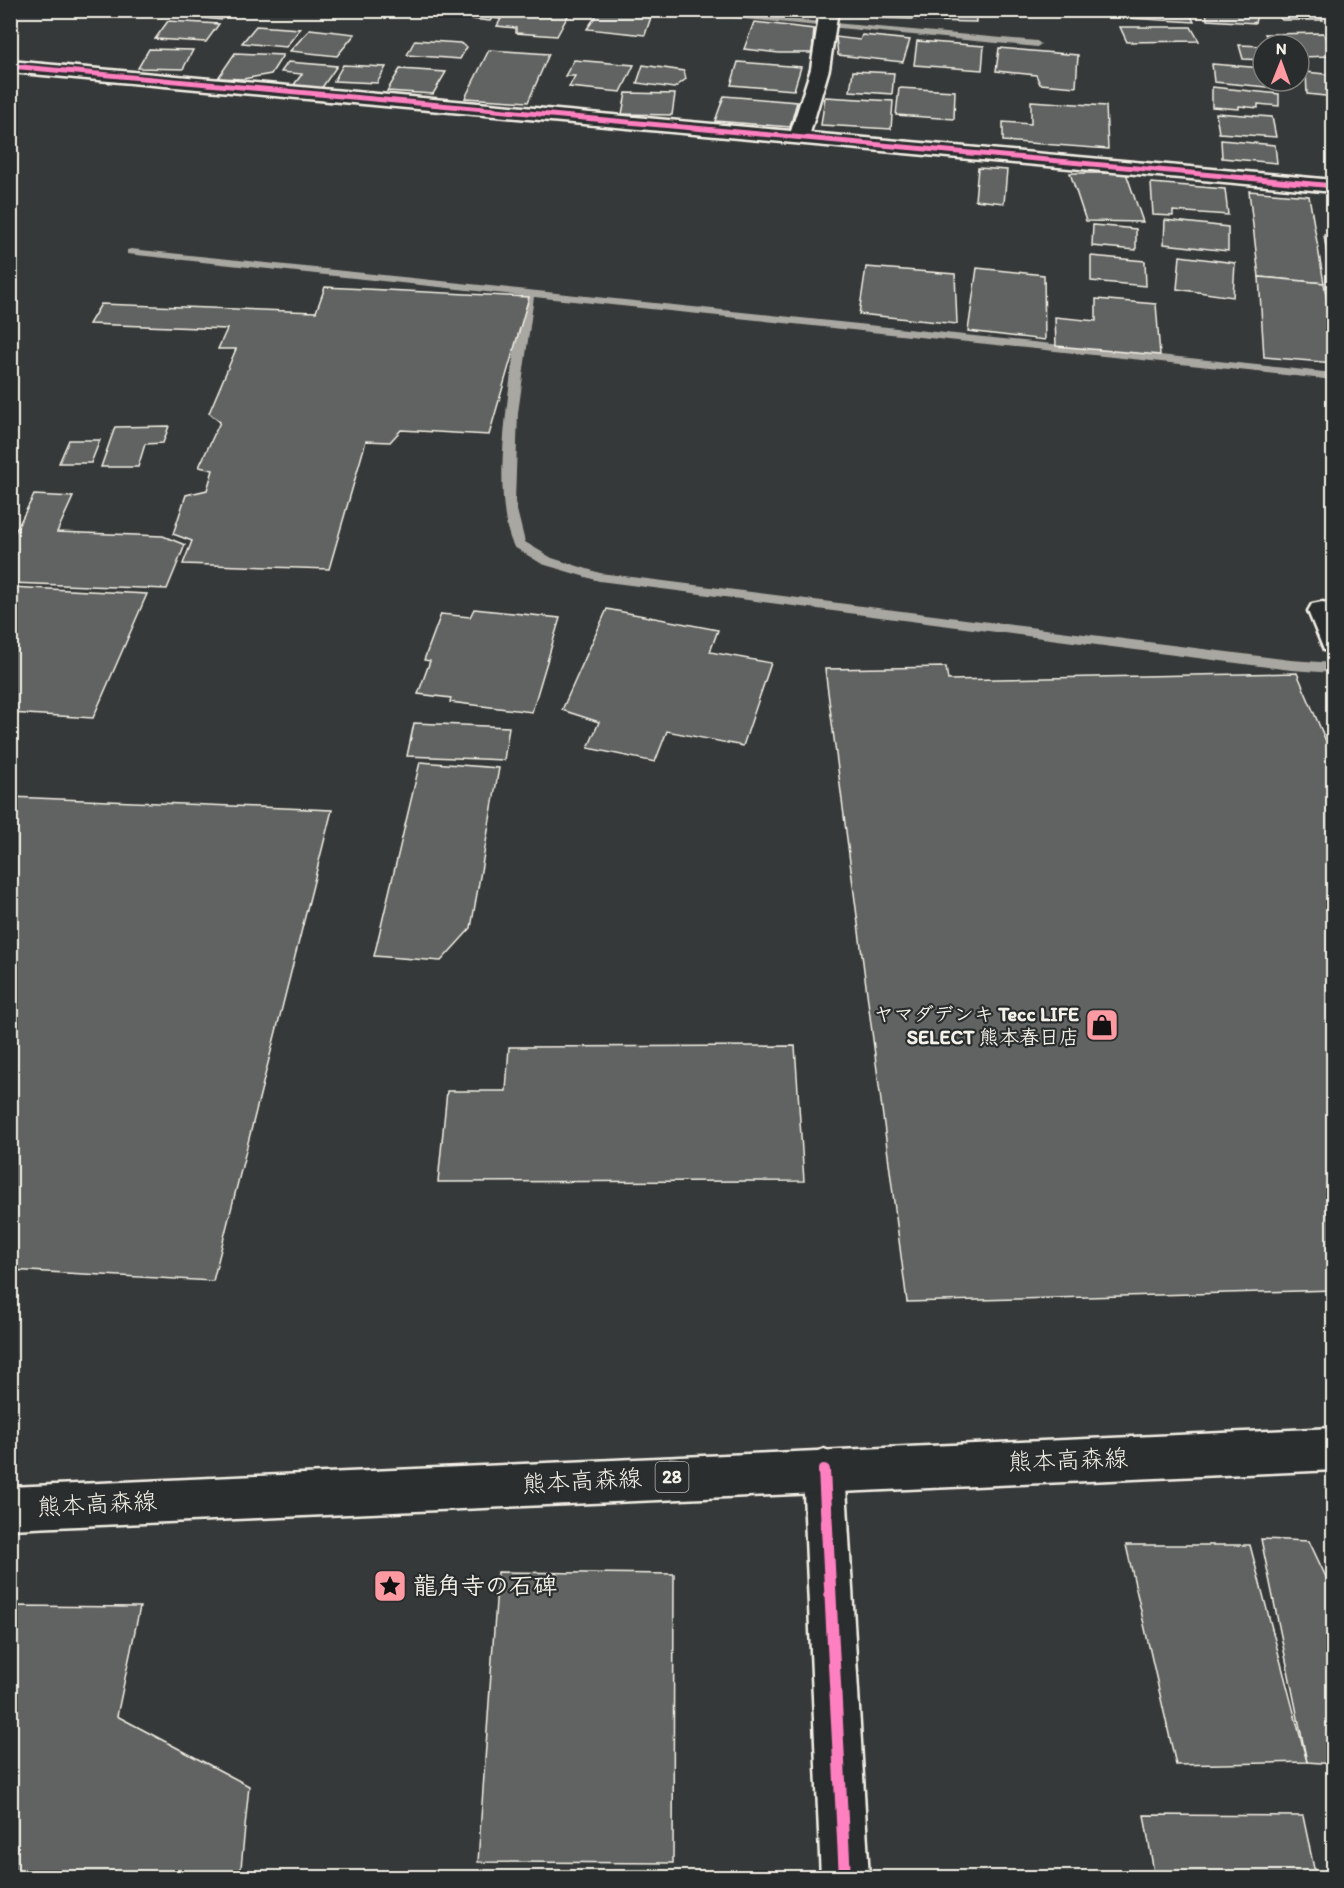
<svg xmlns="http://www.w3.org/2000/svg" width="1344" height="1888" viewBox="0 0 1344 1888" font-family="Itim,'Klee One',sans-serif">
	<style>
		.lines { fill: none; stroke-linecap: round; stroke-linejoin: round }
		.stream { fill: #a8a7a1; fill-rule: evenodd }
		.building { fill: #616362; stroke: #f4f1e8; stroke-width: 1.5 }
		.minor-casing { stroke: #f4f1e8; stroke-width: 5 }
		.major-casing { stroke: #f4f1e8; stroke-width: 5 }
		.minor { fill: #2a2d2e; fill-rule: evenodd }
		.major { fill: #2a2d2e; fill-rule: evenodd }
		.cycleway-far1-casing { stroke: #2a2d2e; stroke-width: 8 }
		.cycleway-casing { stroke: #2a2d2e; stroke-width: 16 }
		.cycleway-far1 { stroke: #ff80c0; stroke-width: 5 }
		.cycleway { stroke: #ff80c0; stroke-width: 12 }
		.labels { text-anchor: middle; stroke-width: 4.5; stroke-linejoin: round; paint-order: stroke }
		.shield { fill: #2a2d2e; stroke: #b7b6b0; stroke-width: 1.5 }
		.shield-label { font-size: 18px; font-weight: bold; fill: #f4f1e8 }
		.poi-label { font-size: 20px; font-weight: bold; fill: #f4f1e8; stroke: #2a2d2e; text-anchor: end }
		.near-street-label { font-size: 24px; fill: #f4f1e8; stroke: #2a2d2e }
		.near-poi-label { font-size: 24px; font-weight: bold; fill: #f4f1e8; stroke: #2a2d2e; text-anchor: start }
	</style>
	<rect width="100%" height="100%" fill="#363939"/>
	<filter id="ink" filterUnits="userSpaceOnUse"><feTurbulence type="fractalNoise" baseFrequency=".0167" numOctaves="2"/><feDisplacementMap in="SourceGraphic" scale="12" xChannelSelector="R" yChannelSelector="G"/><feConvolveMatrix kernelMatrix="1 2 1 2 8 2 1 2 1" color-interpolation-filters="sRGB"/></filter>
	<g filter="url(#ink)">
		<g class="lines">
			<g class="stream">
				<polygon points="650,10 689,10 1037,41 1041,44 1037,47"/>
				<path d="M131 249 1334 373V380L534 297 518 413 515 502 525 542 552 558 600 573 1291 660 1334 663V673L1291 670 599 581 542 564 514 547C487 496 514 355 523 296L127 254V250Z"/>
			</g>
		</g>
		<g class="building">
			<polygon points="179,10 230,10 221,20 175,15"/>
			<polygon points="405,10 453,10 448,11 445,16 404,13"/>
			<polygon points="456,10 505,10 500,19 492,18 490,21 451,17"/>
			<polygon points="506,10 571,10 557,36 516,33 516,28 497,26"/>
			<polygon points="600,10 651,17 645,35 587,29"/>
			<polygon points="728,10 809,10 809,14 728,13"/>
			<polygon points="877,10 915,10 915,19 877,18"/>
			<polygon points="1063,10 1188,10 1194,22 1062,14"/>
			<polygon points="1206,10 1258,10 1255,23 1207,20"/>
			<polygon points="1273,10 1316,10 1323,20 1282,20"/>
			<polygon points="924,12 975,13 976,22 925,21"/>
			<polygon points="168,21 219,24 206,42 155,39"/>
			<polygon points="754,22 814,29 812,53 779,53 744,49"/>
			<polygon points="256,26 300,29 286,47 242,43"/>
			<polygon points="1120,27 1191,27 1199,41 1127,42"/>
			<polygon points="310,29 355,34 337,56 290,51"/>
			<polygon points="1323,33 1334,48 1334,56 1299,57 1299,45 1271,45 1265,34"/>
			<polygon points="862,35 910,40 903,62 838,55 836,37 860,40"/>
			<polygon points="415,40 460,43 467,47 460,59 407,55"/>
			<polygon points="917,41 984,46 982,70 914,65"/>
			<polygon points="1239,45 1263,46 1263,60 1243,59"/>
			<polygon points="999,48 1078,55 1076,87 1040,84 1036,75 996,71"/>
			<polygon points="149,49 193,50 183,69 138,68"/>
			<polygon points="489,50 549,54 528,102 465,98"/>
			<polygon points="235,53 283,55 271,74 243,79 218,78"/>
			<polygon points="574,60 634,65 621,92 569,87 575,76 565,76"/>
			<polygon points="288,62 337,66 321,89 293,86 302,74 281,72"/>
			<polygon points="738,62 801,67 794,90 731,85"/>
			<polygon points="1212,64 1263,68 1263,81 1276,81 1277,88 1214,82"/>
			<polygon points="343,65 386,67 377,83 334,81"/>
			<polygon points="643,65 684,71 686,79 674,88 637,83"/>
			<polygon points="400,69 446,72 433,94 387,91"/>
			<polygon points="853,71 894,73 892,94 850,91"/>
			<polygon points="1306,72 1334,75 1334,97 1307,94"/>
			<polygon points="1212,87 1279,94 1279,106 1258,104 1258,108 1239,106 1239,109 1212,107"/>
			<polygon points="899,88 955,91 954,119 896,115"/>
			<polygon points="626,93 675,94 672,115 622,114"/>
			<polygon points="724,96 797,102 790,127 715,121"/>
			<polygon points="825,97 893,101 891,129 821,125"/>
			<polygon points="1031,101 1106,106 1108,149 1003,141 1003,122 1031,124"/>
			<polygon points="1216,113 1272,117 1276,137 1219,133"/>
			<polygon points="1221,140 1275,145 1277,163 1222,158"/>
			<polygon points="978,168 1007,170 1004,203 975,200"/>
			<polygon points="1070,173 1126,173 1143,222 1086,221"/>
			<polygon points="1151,183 1225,189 1228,215 1173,211 1173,216 1153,215"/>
			<polygon points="1249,191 1309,196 1324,283 1259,277"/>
			<polygon points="1165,220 1228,227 1228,251 1164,244"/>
			<polygon points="1093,225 1136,229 1136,250 1092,246"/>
			<polygon points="1324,235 1334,236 1334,269 1329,268"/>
			<polygon points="1091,256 1145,261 1146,286 1091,281"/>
			<polygon points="1180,256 1235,263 1233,297 1177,289"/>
			<polygon points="866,267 955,274 957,324 859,314"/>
			<polygon points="977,268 1044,275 1045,340 968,331"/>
			<polygon points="1259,277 1324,283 1334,345 1334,363 1264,357"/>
			<polygon points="325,287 529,297 489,435 401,430 390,442 366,441 329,569 183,564 192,541 173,534 186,495 207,490 213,470 199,467 220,422 209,413 236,349 218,349 227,329 89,324 101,304 316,312"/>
			<polygon points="1096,299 1156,304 1160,355 1056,346 1055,317 1096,321"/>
			<polygon points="169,426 163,443 145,444 138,467 101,467 115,427"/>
			<polygon points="69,440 100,440 91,463 59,463"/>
			<polygon points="34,495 73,497 57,532 163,536 185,545 167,589 10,583 10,542"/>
			<polygon points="10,587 147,594 93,718 10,713"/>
			<polygon points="474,609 560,618 532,712 450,702 451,698 418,694 430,661 424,660 441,614 470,617"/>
			<polygon points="607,609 718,630 710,652 771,663 743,746 667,731 655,762 588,748 599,722 562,710"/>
			<polygon points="946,667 948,680 1297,673 1334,760 1334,1290 907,1302 825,669"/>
			<polygon points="414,723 509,727 504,760 407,756"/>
			<polygon points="420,762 499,768 471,928 441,961 374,956"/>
			<polygon points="10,797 332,810 213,1281 10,1270"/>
			<polygon points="795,1046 804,1181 438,1182 447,1091 506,1091 509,1047"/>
			<polygon points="1261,1539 1309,1541 1334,1594 1334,1764 1307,1762"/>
			<polygon points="1126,1545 1250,1545 1307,1762 1176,1765"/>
			<polygon points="498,1572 674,1574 673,1863 478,1862"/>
			<polygon points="10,1606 140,1607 117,1716 249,1786 240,1878 10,1878"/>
			<polygon points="1144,1815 1303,1816 1316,1878 1155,1878"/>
		</g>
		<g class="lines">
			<defs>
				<g id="minor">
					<polygon points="820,10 838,10 829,69 810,133 1334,180 1334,192 10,72 10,61 791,131 811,69"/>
					<polygon points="1322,602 1332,604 1334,607 1334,653 1324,650 1308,611 1312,604"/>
					<polygon points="824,1449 839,1455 845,1470 869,1878 821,1878 803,1470 809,1455"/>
				</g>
				<polygon id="major" points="1334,1428 1334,1470 10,1529 10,1487"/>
			</defs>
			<use href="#minor" class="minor-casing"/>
			<use href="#major" class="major-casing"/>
			<use href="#minor" class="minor"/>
			<use href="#major" class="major"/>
			<defs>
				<polyline id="cycleway-far1" points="10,66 1334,186"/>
				<polyline id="cycleway" points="824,1470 845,1878"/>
			</defs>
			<use href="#cycleway-far1" class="cycleway-far1-casing"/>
			<use href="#cycleway" class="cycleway-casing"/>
			<use href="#cycleway-far1" class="cycleway-far1"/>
			<use href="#cycleway" class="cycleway"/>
		</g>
	</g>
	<defs>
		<symbol id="shop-square" viewBox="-11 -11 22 22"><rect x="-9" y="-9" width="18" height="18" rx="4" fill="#ff9aa2" stroke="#2a2d2e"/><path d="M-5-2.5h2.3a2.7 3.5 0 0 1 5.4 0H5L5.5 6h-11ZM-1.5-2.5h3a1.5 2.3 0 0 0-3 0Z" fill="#111"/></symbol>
		<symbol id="sight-square" viewBox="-11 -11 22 22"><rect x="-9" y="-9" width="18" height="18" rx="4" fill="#ff9aa2" stroke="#2a2d2e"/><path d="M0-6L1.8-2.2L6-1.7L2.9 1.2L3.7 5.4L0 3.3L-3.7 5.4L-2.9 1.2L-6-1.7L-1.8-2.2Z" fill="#111"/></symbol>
	</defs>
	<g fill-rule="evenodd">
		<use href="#shop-square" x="1083" y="1006" width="38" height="38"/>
		<use href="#sight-square" x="371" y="1567" width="38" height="38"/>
	</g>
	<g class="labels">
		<rect class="shield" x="655.5" y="1462" width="33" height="30" rx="4.5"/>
		<g class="shield-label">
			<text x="672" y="1483">28</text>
		</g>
		<g class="poi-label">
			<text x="1079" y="1021">ヤマダデンキ Tecc LIFE<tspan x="1079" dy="23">SELECT 熊本春日店</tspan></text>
		</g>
		<g class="near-street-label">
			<text transform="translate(1068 1460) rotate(-2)" y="8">熊本高森線</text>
			<text transform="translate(582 1481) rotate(-3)" y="8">熊本高森線</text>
			<text transform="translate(97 1504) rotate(-3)" y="8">熊本高森線</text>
		</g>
		<g class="near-poi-label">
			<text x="413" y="1594">龍角寺の石碑</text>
		</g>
	</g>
	<rect width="1344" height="1888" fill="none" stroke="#2a2d2e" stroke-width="36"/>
	<rect x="18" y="18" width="1308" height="1852" fill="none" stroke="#f4f1e8" stroke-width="2" filter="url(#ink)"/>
	<g transform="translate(1281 63) rotate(1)"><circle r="28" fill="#2a2d2e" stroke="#7b7b78" stroke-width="1.5"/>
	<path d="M0-4.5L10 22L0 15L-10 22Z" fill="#ff9aa2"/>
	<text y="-9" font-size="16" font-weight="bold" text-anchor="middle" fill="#f4f1e8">N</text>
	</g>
</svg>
